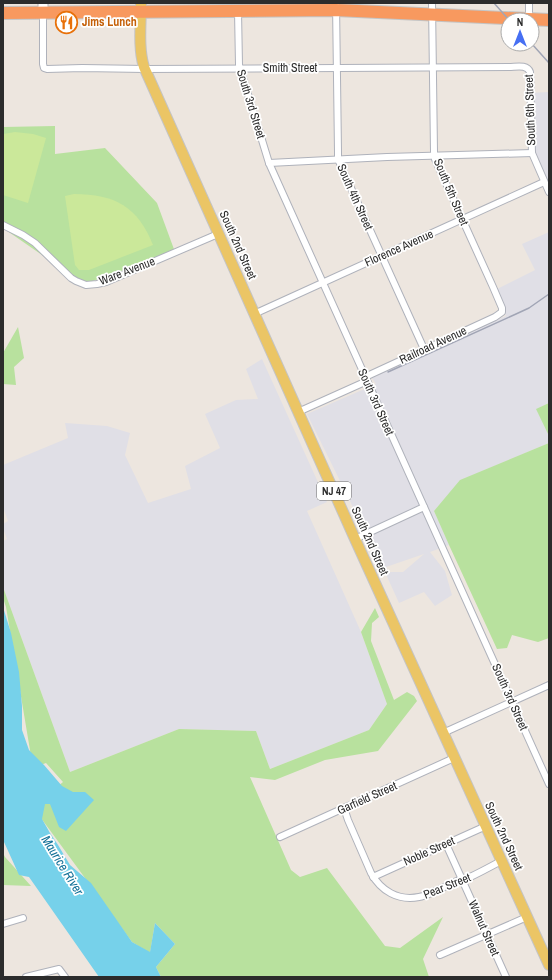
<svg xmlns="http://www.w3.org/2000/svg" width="552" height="980" viewBox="0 0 552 980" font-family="'Archivo Narrow',sans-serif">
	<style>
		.industrial { fill: #e0dfe6 }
		.green { fill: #b8e19e }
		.pitch { fill: #cbe89a }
		.water { fill: #76d1ea }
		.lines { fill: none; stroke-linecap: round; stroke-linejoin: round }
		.street-casing { stroke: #afb2bb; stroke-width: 8 }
		.secondary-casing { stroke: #afb2bb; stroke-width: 11 }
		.primary-casing { stroke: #c4c4c4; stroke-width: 12 }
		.highway-casing { stroke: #c4c4c4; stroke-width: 14 }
		.street { stroke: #fff; stroke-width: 6 }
		.secondary { stroke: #fff; stroke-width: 9 }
		.primary { stroke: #ebc565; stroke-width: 10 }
		.highway { stroke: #f8995f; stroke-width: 12 }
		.rail { stroke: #a1a5b5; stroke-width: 1.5 }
		.labels { text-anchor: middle; stroke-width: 3.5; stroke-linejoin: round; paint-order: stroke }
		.shield { fill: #fff; stroke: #6b6b6b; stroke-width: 1 }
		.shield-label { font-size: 11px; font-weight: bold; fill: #2c2c2c }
		.food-label { font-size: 12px; font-weight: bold; fill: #c56008; stroke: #fff; text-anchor: start }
		.street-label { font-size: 12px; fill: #2c2c2c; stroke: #fff }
		.water-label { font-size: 13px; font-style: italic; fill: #137198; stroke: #fff }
	</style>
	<rect width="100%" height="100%" fill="#ede6df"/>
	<g class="industrial">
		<polygon points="549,92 549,194 531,153 529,93"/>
		<polygon points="549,232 549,403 537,409 549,436 549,443 461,480 434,511 449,545 430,552 445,571 452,595 435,606 424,592 399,603 385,572 403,572 424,554 383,568 307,414 376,384 372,378 444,344 506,316 495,290 535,270 522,244"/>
		<polygon points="262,359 327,502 307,511 361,632 387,704 369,730 270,769 256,731 179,729 70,772 3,587 3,541 7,539 3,528 3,524 8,521 3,507 3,465 68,438 65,423 107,426 130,433 125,455 148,503 191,489 185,466 220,448 205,414 236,400 258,399 246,369"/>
	</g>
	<g class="green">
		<polygon points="55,126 55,154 105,148 157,203 175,252 84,284 3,228 3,127"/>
		<polygon points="18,327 24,358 14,367 16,385 3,384 3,353"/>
		<polygon points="549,403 549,436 536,409"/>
		<polygon points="549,443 549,638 538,642 512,635 507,648 497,649 449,545 434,511 460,480"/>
		<polygon points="3,587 70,772 179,729 256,731 270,769 369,730 387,704 361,632 375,608 379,617 372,623 371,641 394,700 407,692 414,696 417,701 378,751 325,760 275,780 250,777 291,870 300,877 327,868 385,946 400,948 443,917 423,959 429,977 161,977 156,967 175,944 155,923 150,953 132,942 38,814 40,801 63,782 46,763 33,768 6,607 3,598"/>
		<polygon points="3,853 5,857 31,886 3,885"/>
	</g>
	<g class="pitch">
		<polygon points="15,132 33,134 46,138 28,203 3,195 3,134"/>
		<path d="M74 194C115 194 138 207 153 245L89 270H79L75 265 65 196Z"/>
	</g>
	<polygon class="water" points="3,607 11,633 19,672 22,706 22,730 29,750 44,765 62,786 73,792 85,792 94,800 66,831 59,827 50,804 45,804 42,819 50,833 58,845 70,865 91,883 132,942 150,952 155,923 175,944 156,967 161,977 99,977 29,877 19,875 4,842 3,837"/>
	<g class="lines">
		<defs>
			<g id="street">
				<polyline points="336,3 338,152 338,159 341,166 424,349"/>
				<polyline points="529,3 529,19"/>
				<polyline points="238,11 239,65 269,163 282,192 549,784"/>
				<path d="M43 12V64L44 68 47 69 82 68 145 69 509 67C516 67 527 64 530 72L532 153 549 192"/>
				<polyline points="269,163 387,157 532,153"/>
				<polyline points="3,225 23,235 35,243 71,278 76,281 86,285 97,284 106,282 218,234"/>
				<polyline points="254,314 544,182"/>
				<polyline points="365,377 495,317 502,312 502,308 493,287 435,159 434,152 432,3"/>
				<polyline points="298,412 367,381"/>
				<polyline points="355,539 424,507"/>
				<polyline points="443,733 549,685"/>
				<path d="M344 808 348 820 371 873C381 891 398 901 419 897 430 895 444 887 454 882 458 880 463 880 468 878 479 873 490 867 501 861"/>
				<polyline points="280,837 454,758"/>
				<polyline points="446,844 506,977"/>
				<polyline points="373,877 486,826"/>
				<polyline points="3,924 23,918"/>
				<polyline points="440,955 527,917"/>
				<polyline points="26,977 59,969 65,977"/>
			</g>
			<polyline id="secondary" points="43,3 43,12"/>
			<path id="primary" d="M141 3C141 23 138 48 144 67L355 539 549 965"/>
			<polyline id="highway" points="3,13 336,10 549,20"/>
		</defs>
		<use href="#street" class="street-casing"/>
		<use href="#secondary" class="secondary-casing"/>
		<use href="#primary" class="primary-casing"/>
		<use href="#highway" class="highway-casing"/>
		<use href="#street" class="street"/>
		<use href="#secondary" class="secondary"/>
		<use href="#primary" class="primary"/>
		<use href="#highway" class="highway"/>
		<g class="rail">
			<polyline points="494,3 509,20"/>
			<polyline points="532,44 549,63"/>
			<polyline points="388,372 516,314 529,308 549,294"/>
		</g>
	</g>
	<defs>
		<symbol id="restaurant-ring" viewBox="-11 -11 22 22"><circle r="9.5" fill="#fff" stroke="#e8710a" stroke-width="1.5"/><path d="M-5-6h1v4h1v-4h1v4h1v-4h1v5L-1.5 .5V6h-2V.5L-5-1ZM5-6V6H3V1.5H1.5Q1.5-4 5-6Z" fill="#e8710a"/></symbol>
	</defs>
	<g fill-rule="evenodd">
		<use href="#restaurant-ring" x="54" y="10" width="25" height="25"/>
	</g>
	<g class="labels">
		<rect class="shield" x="317" y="482" width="34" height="18" rx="3"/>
		<g class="shield-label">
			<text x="334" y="495">NJ 47</text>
		</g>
		<g class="food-label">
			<text x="82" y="26">Jims Lunch</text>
		</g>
		<g class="street-label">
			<text x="290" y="72">Smith Street</text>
			<text transform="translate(251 104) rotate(73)" y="4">South 3rd Street</text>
			<text transform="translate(530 110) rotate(-92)" y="4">South 6th Street</text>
			<text transform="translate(451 192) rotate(67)" y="4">South 5th Street</text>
			<text transform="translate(355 197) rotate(66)" y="4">South 4th Street</text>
			<text transform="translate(238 245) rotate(66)" y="4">South 2nd Street</text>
			<text transform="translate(399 248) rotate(-24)" y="4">Florence Avenue</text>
			<text transform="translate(127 271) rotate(-21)" y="4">Ware Avenue</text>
			<text transform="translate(433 345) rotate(-25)" y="4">Railroad Avenue</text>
			<text transform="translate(376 402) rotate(66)" y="4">South 3rd Street</text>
			<text transform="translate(370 541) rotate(66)" y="4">South 2nd Street</text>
			<text transform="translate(510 697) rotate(66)" y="4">South 3rd Street</text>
			<text transform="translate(367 798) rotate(-24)" y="4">Garfield Street</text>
			<text transform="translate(504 836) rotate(65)" y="4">South 2nd Street</text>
			<text transform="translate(429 851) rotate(-24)" y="4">Noble Street</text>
			<text transform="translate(447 886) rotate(-22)" y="4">Pear Street</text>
			<text transform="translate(484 928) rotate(66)" y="4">Walnut Street</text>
		</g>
		<g class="water-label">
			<text transform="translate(63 865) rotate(58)" y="5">Maurice River</text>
		</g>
	</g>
	<rect width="552" height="980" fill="none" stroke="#2c2c2c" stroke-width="8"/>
	<g transform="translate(520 32)"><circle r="19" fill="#ffffff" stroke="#ababab"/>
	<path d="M0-3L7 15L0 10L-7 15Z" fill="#466ff3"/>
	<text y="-6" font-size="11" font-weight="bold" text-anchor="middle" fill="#2c2c2c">N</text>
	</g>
</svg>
